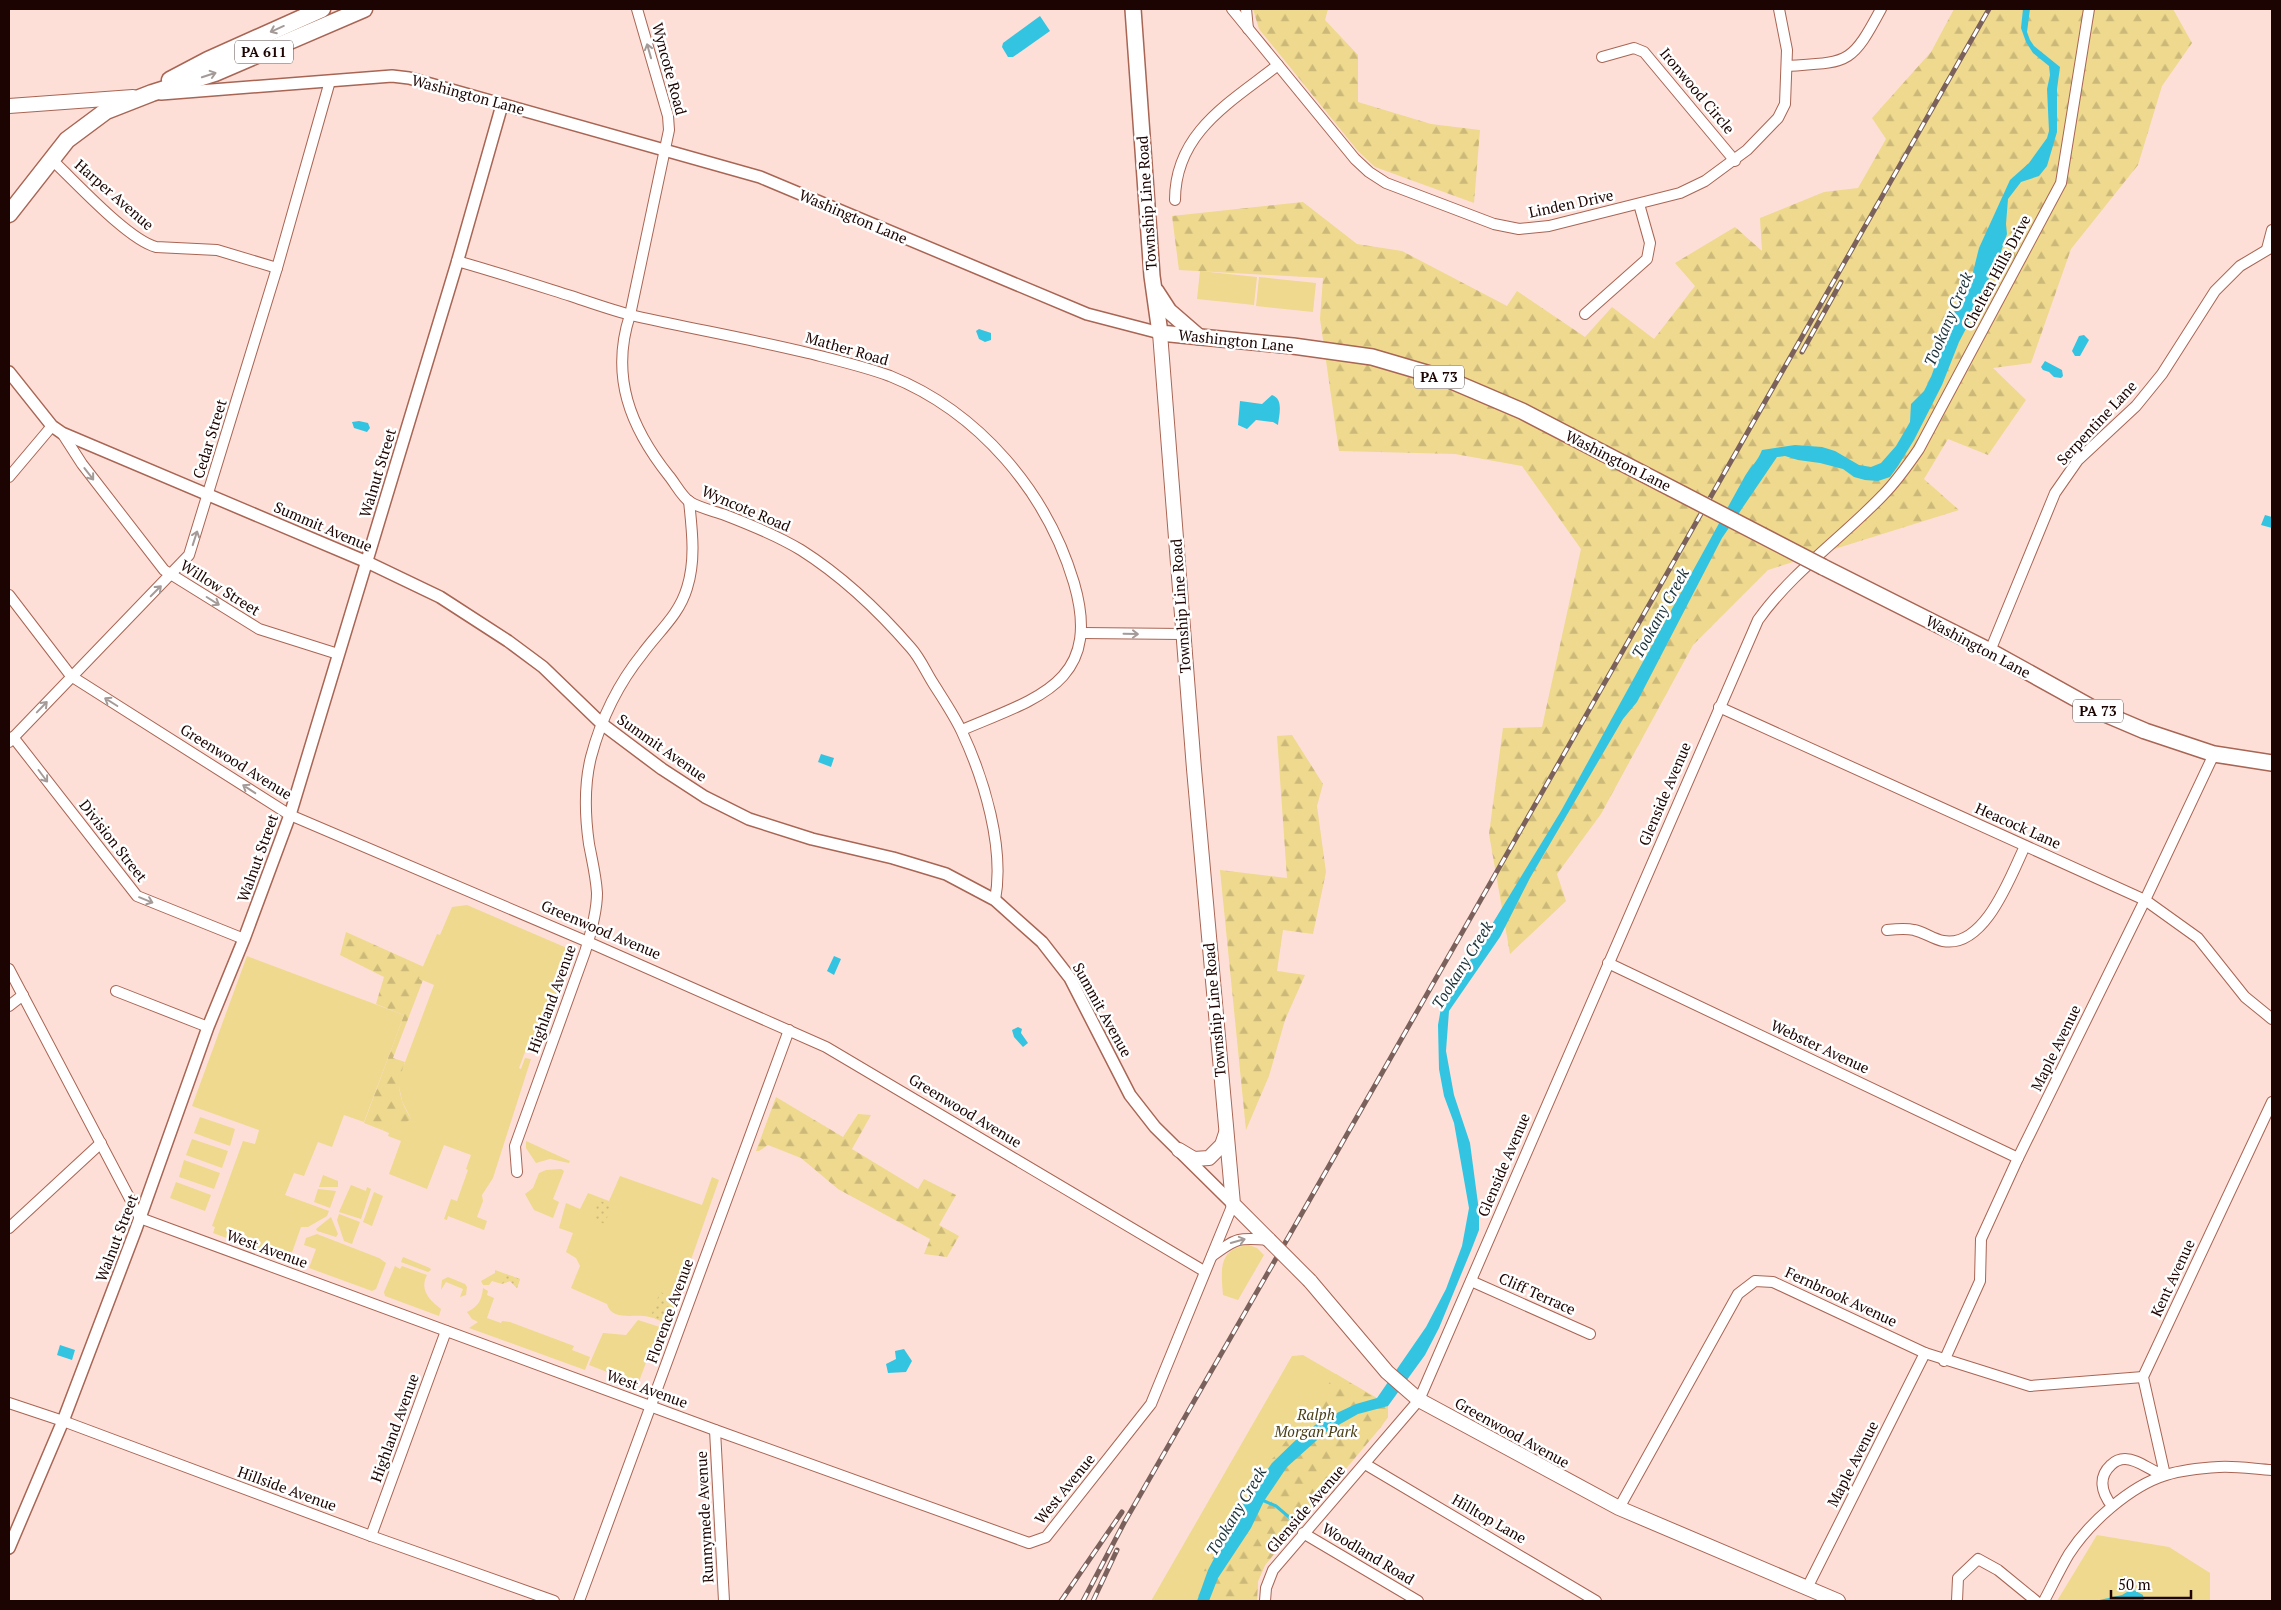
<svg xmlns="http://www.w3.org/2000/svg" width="2281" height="1610" viewBox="0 0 2281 1610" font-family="'PT Serif',serif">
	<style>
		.green { fill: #eed98e }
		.forest { fill: url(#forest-firs) }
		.garden { fill: url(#garden-dots) }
		.water { fill: #33c4e1 }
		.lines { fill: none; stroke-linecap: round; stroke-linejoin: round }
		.stream { stroke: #33c4e1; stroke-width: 3 }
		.minor-casing { stroke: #a86554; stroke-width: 12 }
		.tertiary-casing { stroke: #a86554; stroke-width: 14 }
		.secondary-casing { stroke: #a86554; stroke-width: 16 }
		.primary-casing { stroke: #a86554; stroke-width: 18 }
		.trunk-casing { stroke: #a86554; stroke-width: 19 }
		.minor { stroke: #fff; stroke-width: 10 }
		.tertiary { stroke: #fff; stroke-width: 11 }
		.secondary { stroke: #fff; stroke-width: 14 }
		.primary { stroke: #fff; stroke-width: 15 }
		.trunk { stroke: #fff; stroke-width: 16 }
		.rail-casing { stroke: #7b615b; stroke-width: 5 }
		.rail { stroke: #fff; stroke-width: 3; stroke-dasharray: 9; stroke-linecap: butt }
		.secondary-bridge-casing { stroke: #a86554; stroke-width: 16; stroke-linecap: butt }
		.primary-bridge-casing { stroke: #a86554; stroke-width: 18; stroke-linecap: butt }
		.secondary-bridge { stroke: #fff; stroke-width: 14 }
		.primary-bridge { stroke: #fff; stroke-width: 15 }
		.oneway { stroke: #a49b99 }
		.labels { text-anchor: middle; stroke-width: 5; stroke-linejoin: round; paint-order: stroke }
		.shield { fill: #fff; stroke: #5f4f4d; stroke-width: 1 }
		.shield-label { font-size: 14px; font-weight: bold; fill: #1b0401 }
		.street-label { font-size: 15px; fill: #1b0401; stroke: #fff }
		.park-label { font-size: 15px; font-style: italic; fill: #493e14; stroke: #fff }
		.water-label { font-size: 16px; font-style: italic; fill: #1c3339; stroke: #fff }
	</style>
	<defs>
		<pattern id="forest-firs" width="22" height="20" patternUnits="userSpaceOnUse" patternTransform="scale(1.25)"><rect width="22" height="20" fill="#eed98e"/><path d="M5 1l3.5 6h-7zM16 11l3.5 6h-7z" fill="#ccb979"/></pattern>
		<pattern id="garden-dots" width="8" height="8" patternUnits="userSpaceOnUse" patternTransform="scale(1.25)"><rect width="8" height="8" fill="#eed98e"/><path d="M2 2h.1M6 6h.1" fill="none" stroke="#ccb979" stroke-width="1.8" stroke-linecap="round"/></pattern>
	</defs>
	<rect width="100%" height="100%" fill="#fedfd7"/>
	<g class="green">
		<polygon points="1200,271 1257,277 1254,305 1197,299"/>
		<polygon points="1259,277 1316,283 1313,312 1256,306"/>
		<polygon points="467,905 567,948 570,954 541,1040 531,1036 519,1068 521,1069 525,1058 531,1059 493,1178 482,1195 483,1201 477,1217 487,1221 484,1230 448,1216 447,1220 444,1219 451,1199 457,1201 468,1170 466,1169 471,1155 444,1145 427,1189 389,1174 401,1141 388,1136 389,1133 382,1130 386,1122 411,1119 402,1101 398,1081 434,985 418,978 437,934 440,935 452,907"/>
		<polygon points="247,956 404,1015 364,1122 344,1115 332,1147 318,1142 304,1176 294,1173 285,1195 329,1211 327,1216 308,1227 301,1227 289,1261 213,1233 215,1227 212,1226 243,1141 255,1144 259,1130 192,1106"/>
		<polygon points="200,1117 235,1129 230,1146 194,1133"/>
		<polygon points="192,1139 228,1151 222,1168 186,1155"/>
		<polygon points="526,1141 570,1161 569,1163 550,1159 536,1163 526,1148"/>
		<polygon points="184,1160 220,1173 214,1189 179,1177"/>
		<polygon points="561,1169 564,1171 553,1199 559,1202 553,1218 534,1210 525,1194 533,1188 539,1173 546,1170"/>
		<polygon points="323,1175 338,1181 338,1187 319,1187"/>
		<path d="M620 1176 702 1205 712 1177 719 1180 668 1325C662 1322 656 1318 649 1317 635 1313 612 1322 607 1304L571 1288 580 1266 576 1258 566 1252 573 1233 559 1228 566 1203 580 1209 588 1193 609 1201Z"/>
		<polygon points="176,1182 211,1195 205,1211 170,1198"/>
		<polygon points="351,1185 366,1191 367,1187 371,1189 361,1219 339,1212"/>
		<polygon points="318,1189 336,1191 330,1208 314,1202"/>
		<polygon points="374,1192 383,1196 372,1226 363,1222"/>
		<polygon points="339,1214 360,1222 352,1244 344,1241 337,1220"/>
		<polygon points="331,1217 338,1234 336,1237 317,1231 316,1229"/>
		<polygon points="317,1234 379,1258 386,1263 376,1289 372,1291 309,1268 316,1249 304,1245 306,1238"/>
		<path d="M1249 1245 1257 1248 1264 1255 1238 1300 1223 1295C1221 1270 1218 1248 1249 1245Z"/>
		<polygon points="403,1257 430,1268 431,1270 428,1272 401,1262"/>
		<path d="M395 1266 400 1269 402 1266 427 1275C419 1290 430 1301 441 1309L439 1316 385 1296 384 1292Z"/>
		<polygon points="495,1270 520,1279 517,1288 510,1281 502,1284 492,1281 489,1285 483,1285 481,1281 495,1273"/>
		<polygon points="448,1277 465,1284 467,1287 466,1295 460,1297 463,1289 446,1282 441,1290 442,1280"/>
		<path d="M483 1288 488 1291 487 1295 494 1298 487 1318 501 1323 502 1321 510 1322 574 1346 572 1350 590 1357 585 1370 469 1328 478 1322 472 1319 467 1312C478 1307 482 1300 483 1288Z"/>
		<polygon points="638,1320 663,1328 658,1342 653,1344 638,1384 589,1365 603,1333 626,1335"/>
		<polygon points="1303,1355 1377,1398 1388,1406 1388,1417 1265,1565 1258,1581 1257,1601 1151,1601 1292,1356"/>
		<polygon points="2097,1535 2169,1547 2210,1573 2210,1601 2057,1601"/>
	</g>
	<g class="forest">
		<polygon points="1253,9 1328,9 1325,20 1358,55 1358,102 1431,124 1480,130 1474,203 1375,167 1358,151 1259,29"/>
		<polygon points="1954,9 2173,9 2192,43 2162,86 2138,165 2071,249 2031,363 1993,368 2026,400 1988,455 1948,439 1924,479 1959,510 1768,570 1693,645 1601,814 1557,874 1566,901 1510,954 1489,834 1503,728 1542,727 1581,549 1522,466 1455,454 1339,451 1320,319 1323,278 1179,270 1172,216 1303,202 1357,244 1402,251 1507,306 1517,291 1585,337 1612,307 1654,339 1695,286 1675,263 1735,227 1762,251 1760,218 1824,192 1858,188 1886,139 1872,118 1931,52"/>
		<polygon points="1292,735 1323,784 1317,806 1326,872 1313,934 1283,930 1277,971 1305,975 1285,1020 1269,1076 1246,1130 1220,870 1287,878 1277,736"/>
		<path d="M346 932 424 967 419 979 423 980 393 1058 405 1062C396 1086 398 1097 411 1119L396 1129 386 1123 382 1130 364 1123 404 1015 376 1004 384 977 340 955Z"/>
		<polygon points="776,1097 843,1137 858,1114 871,1115 852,1149 918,1189 924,1179 956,1195 939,1225 959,1236 947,1257 924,1254 930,1239 838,1189 801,1158 768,1145 759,1151 756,1151"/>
		<polygon points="1336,1374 1388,1406 1388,1417 1381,1427 1265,1565 1258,1581 1257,1601 1190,1601 1218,1541 1257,1473 1274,1457"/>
	</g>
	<g class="garden">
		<polygon points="599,1200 611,1206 605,1224 592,1219"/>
		<polygon points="506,1274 520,1279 517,1288 510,1281 502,1284"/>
		<polygon points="660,1292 675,1298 667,1320 663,1321 651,1316"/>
	</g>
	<g class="water">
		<path d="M2023 9H2030L2027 32 2030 40 2034 46 2060 67 2057 89V132L2047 166 2039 176 2021 182 2008 199 2006 224 2007 234 1995 269 1989 277 1984 303 1970 321 1959 342 1942 385 1914 440 1898 466 1890 477 1878 481 1865 480 1854 477 1843 469 1820 463 1798 460 1785 456 1777 457 1722 538 1637 702 1623 719 1530 878 1500 937 1449 1011 1446 1051 1454 1095 1470 1143 1479 1211V1230L1472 1248 1439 1328 1425 1355 1388 1406 1358 1414 1326 1432 1287 1467 1264 1501 1251 1528 1218 1578 1209 1601H1197L1208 1570 1239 1511 1272 1463 1300 1436 1322 1420 1356 1404 1377 1398 1426 1327 1446 1289 1462 1246 1469 1208 1454 1123 1444 1096 1439 1069 1438 1025 1441 1008 1561 811 1745 476C1751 466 1758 461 1762 450L1795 445 1822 447 1835 451 1859 465 1871 467 1881 463 1896 446 1910 422 1911 404 1924 391 1931 377 1957 304 1971 280 1979 248 2010 180 2029 163 2047 138 2049 131 2047 89 2050 75 2049 66 2033 53 2026 42 2021 28Z"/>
		<polygon points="1040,16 1050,31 1013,57 1008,57 1002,47 1003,43"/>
		<polygon points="979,329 991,333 991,340 985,342 979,339 976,331"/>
		<polygon points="2084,335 2089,340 2080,356 2075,356 2072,351 2079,336"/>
		<polygon points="2045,361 2062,370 2063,376 2061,378 2054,377 2049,372 2043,370 2041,367"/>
		<path d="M1272 395C1284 399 1279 415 1278 425L1273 422 1256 420 1247 429 1238 425 1240 401 1262 404Z"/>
		<polygon points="359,421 368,423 370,428 367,432 354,428 352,422"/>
		<polygon points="2265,515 2272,517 2272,528 2261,525"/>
		<polygon points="821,754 834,758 831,767 818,762"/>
		<polygon points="834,956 841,959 834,975 827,971"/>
		<polygon points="1018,1027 1022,1029 1021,1033 1028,1043 1023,1047 1014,1037 1012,1030"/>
		<polygon points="60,1345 75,1350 72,1360 57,1355"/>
		<polygon points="904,1349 912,1361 906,1372 888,1373 886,1364 896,1359 895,1351"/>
		<polygon points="2132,1589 2143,1595 2144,1601 2095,1601 2122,1595"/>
	</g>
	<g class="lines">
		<polyline class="stream" points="1262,1500 1276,1506 1296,1523"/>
		<defs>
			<g id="minor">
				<path d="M637 9 668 116 669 130 630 315C610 376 630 427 669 476 675 483 682 497 690 502 700 508 714 511 725 515 751 525 778 536 801 550 842 576 879 611 911 648 920 658 926 672 933 683 943 699 954 715 962 732 984 779 1005 848 995 900"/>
				<polyline points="1232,9 1355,159 1369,172 1386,183 1494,224 1519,229 1549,226 1680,193 1705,181 1747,150 1778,118 1785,104 1787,50 1779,9"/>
				<polyline points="1246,9 1248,29"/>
				<polyline points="1602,57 1634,48 1644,52 1735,161"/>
				<path d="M1787 66C1849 62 1851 65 1881 9"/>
				<path d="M51 159C75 181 127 239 156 247L217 250 277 268"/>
				<path d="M1175 200C1175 132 1231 102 1278 65"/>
				<polyline points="2267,249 2272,230"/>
				<path d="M457 261C496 272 533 284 571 296 592 303 614 311 635 316 693 329 750 339 808 353 836 360 863 366 890 376 979 412 1047 492 1074 583 1103 683 1037 698 962 730"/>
				<polyline points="1585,314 1647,259 1650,243 1639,204"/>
				<polyline points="62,433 82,464 164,570 259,629 338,654"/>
				<polyline points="9,477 52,426"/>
				<polyline points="9,595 71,676 290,815 588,942 826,1047 1204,1271"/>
				<polyline points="1082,633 1183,634"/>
				<polyline points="1990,651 2055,493 2078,460 2136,406 2162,374 2215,291 2240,266 2272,247"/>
				<polyline points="1719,707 2145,900 2198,938 2245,997 2272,1019"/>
				<polyline points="13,737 137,896 244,939"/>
				<polyline points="9,742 189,555 277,268 330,81"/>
				<path d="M1887 930C1896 929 1906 928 1914 930 1924 932 1933 939 1943 941 1985 949 2011 875 2025 846"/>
				<polyline points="1608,963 2018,1158"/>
				<polyline points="9,969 140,1218 715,1430 1029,1543 1046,1537 1151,1404 1233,1204"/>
				<polyline points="116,991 208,1027"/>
				<polyline points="9,1006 23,995"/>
				<path d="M517 1172 515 1146 585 952C591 933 597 912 597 893 596 876 592 860 589 844 585 816 584 785 591 757 601 719 618 684 643 653 659 631 679 615 687 588 696 560 692 530 689 501"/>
				<polyline points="9,1228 101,1143"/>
				<path d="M1212 1256C1236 1238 1239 1237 1269 1240"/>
				<polyline points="1471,1281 1590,1334"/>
				<polyline points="1944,1361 1980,1281 1981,1239 2018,1158 2145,900 2214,754"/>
				<polyline points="9,1403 63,1421 371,1536 554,1601"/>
				<polyline points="715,1430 724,1601"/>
				<polyline points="1365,1464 1596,1601"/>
				<path d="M2112 1506C2101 1492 2098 1477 2111 1465 2115 1461 2120 1459 2125 1459 2139 1459 2151 1472 2165 1475L2143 1377 2272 1102"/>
				<polyline points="1619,1508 1738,1294 1755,1281 1773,1282 1925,1353 2030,1386 2143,1377"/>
				<polyline points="1303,1533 1418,1601"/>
				<polyline points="371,1536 446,1331"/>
				<polyline points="1807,1588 1925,1353"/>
				<polyline points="579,1601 789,1030"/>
				<path d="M1265 1601 1266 1588 1273 1570 1419 1400 1758 620C1792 572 1843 537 1883 495 1897 481 1908 465 1919 449L2061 183 2089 9"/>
				<polyline points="1957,1601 1958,1578 1978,1559 1998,1570 2036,1601"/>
				<path d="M2044 1601C2052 1586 2060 1569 2069 1554 2089 1523 2130 1486 2166 1475 2182 1470 2202 1468 2219 1467 2236 1466 2255 1469 2272 1470"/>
			</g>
			<g id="tertiary">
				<polyline points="161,94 392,76 409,78 760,177 1087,314 1160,333"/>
				<polyline points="9,372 52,426 62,433 367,562 440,597 508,641 543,667 602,724 662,769 705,797 749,819 812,839 893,858 946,874 995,900 1042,942 1070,978 1130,1095 1155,1127 1233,1204"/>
				<polyline points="9,1548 63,1421 136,1229 208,1027 244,939 290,815 457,263 502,105"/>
			</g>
			<g id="secondary">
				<polyline points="9,106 133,97"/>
				<polyline points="1160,333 1194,769 1233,1204 1269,1240"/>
				<polyline points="1179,1150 1194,1159 1209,1158 1222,1145 1226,1133"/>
				<polyline points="1310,1281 1387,1372 1419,1400 1619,1508 1838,1601"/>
			</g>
			<g id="primary">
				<polyline points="1133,9 1152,276 1160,333 1293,346 1372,357 1447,379 1522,411 1603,453"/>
				<polyline points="1156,291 1169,311 1199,337"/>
				<polyline points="1823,567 1990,651 2098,711 2145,731 2214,754 2272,763"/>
			</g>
			<g id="trunk">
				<polyline points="170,80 208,60 322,9"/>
				<polyline points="9,214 67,140 106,111 152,93 215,73 364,9"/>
			</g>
		</defs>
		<use href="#minor" class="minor-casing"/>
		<use href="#tertiary" class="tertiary-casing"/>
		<use href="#secondary" class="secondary-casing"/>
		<use href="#primary" class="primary-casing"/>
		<use href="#trunk" class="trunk-casing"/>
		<use href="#minor" class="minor"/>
		<use href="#tertiary" class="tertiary"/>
		<use href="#secondary" class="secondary"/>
		<use href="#primary" class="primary"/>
		<use href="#trunk" class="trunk"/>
		<defs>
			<g id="rail">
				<polyline points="1802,352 1841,282"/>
				<polyline points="1061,1601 1122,1512"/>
				<polyline points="1083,1601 1124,1523 1289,1236 1989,9"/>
				<polyline points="1093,1601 1117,1550"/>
			</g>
		</defs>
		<use href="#rail" class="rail-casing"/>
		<use href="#rail" class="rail"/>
		<defs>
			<polyline id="secondary-bridge" points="1269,1240 1310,1281"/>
			<polyline id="primary-bridge" points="1603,453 1823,567"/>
		</defs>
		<use href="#secondary-bridge" class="secondary-bridge-casing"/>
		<use href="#primary-bridge" class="primary-bridge-casing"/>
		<use href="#secondary-bridge" class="secondary-bridge"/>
		<use href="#primary-bridge" class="primary-bridge"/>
	</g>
	<defs><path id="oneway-shaft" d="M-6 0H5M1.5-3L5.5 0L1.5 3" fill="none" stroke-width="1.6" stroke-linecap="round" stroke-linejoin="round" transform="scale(1.25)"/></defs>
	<g class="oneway">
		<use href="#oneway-shaft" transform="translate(277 29) rotate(156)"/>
		<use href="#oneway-shaft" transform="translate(649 51) rotate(-106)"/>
		<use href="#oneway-shaft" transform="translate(209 75) rotate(-18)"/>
		<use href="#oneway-shaft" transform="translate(89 474) rotate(52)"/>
		<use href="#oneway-shaft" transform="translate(195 538) rotate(-72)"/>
		<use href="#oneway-shaft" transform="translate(156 591) rotate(-45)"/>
		<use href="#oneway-shaft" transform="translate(213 601) rotate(32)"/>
		<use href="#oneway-shaft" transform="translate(1131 634) rotate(1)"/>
		<use href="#oneway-shaft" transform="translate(111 702) rotate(-148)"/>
		<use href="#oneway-shaft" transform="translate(42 707) rotate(-46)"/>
		<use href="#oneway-shaft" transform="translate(43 776) rotate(53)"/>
		<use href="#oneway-shaft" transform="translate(249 789) rotate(-147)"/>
		<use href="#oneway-shaft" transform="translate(146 900) rotate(22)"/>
		<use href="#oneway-shaft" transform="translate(1238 1241) rotate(-16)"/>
	</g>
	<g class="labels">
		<g class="shield">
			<rect x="235" y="40.5" width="58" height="23" rx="4"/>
			<rect x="1414" y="365.5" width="50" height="23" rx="4"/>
			<rect x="2073" y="699.5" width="50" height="23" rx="4"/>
		</g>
		<g class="shield-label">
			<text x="264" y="57">PA 611</text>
			<text x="1439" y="382">PA 73</text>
			<text x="2098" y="716">PA 73</text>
		</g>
		<g class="street-label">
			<text transform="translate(669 69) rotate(75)" y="5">Wyncote Road</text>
			<text transform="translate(1697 91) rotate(50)" y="5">Ironwood Circle</text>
			<text transform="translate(468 95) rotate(15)" y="5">Washington Lane</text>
			<text transform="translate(114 195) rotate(41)" y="5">Harper Avenue</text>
			<text transform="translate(1147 203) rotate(-94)" y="5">Township Line Road</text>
			<text transform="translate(1571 204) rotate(-12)" y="5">Linden Drive</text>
			<text transform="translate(853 217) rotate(23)" y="5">Washington Lane</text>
			<text transform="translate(1997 272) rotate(-62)" y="5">Chelten Hills Drive</text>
			<text transform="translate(1236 341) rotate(6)" y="5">Washington Lane</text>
			<text transform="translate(847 349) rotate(16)" y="5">Mather Road</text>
			<text transform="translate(2097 423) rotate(-47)" y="5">Serpentine Lane</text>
			<text transform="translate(210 439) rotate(-73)" y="5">Cedar Street</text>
			<text transform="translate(1618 461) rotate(27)" y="5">Washington Lane</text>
			<text transform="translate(378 473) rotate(-73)" y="5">Walnut Street</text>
			<text transform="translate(746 509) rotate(23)" y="5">Wyncote Road</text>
			<text transform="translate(323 527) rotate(23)" y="5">Summit Avenue</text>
			<text transform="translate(220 588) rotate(32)" y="5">Willow Street</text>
			<text transform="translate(1181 606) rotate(-94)" y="5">Township Line Road</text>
			<text transform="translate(1978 647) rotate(28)" y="5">Washington Lane</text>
			<text transform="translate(662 748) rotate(35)" y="5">Summit Avenue</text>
			<text transform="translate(236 762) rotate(32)" y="5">Greenwood Avenue</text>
			<text transform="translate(1665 794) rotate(-67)" y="5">Glenside Avenue</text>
			<text transform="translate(2018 826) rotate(24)" y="5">Heacock Lane</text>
			<text transform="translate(113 841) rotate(52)" y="5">Division Street</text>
			<text transform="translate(258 858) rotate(-70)" y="5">Walnut Street</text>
			<text transform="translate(601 930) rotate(23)" y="5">Greenwood Avenue</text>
			<text transform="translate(552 999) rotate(-70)" y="5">Highland Avenue</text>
			<text transform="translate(1102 1010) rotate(61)" y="5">Summit Avenue</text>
			<text transform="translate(1215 1010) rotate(-95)" y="5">Township Line Road</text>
			<text transform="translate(1820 1047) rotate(25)" y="5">Webster Avenue</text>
			<text transform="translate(2056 1048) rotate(-64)" y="5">Maple Avenue</text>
			<text transform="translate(965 1111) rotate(31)" y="5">Greenwood Avenue</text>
			<text transform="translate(1504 1165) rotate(-67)" y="5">Glenside Avenue</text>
			<text transform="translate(117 1238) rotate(-69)" y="5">Walnut Street</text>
			<text transform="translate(267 1249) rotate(20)" y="5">West Avenue</text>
			<text transform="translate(2173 1278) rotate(-65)" y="5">Kent Avenue</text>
			<text transform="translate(1537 1294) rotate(24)" y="5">Cliff Terrace</text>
			<text transform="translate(1841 1297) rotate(25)" y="5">Fernbrook Avenue</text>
			<text transform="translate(670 1311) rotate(-70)" y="5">Florence Avenue</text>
			<text transform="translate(647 1389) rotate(20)" y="5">West Avenue</text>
			<text transform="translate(395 1428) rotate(-70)" y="5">Highland Avenue</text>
			<text transform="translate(1512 1433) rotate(29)" y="5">Greenwood Avenue</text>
			<text transform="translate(1853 1464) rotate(-63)" y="5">Maple Avenue</text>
			<text transform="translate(287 1489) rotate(20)" y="5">Hillside Avenue</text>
			<text transform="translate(1065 1489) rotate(-51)" y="5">West Avenue</text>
			<text transform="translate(1306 1509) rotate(-49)" y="5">Glenside Avenue</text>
			<text transform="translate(705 1517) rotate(-93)" y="5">Runnymede Avenue</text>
			<text transform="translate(1489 1519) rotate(30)" y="5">Hilltop Lane</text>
			<text transform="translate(1368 1554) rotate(31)" y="5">Woodland Road</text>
		</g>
		<g class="park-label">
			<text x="1316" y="1420">Ralph<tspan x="1316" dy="17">Morgan Park</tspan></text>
		</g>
		<g class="water-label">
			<text transform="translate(1948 319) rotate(-67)" y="6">Tookany Creek</text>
			<text transform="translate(1660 613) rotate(-61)" y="6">Tookany Creek</text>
			<text transform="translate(1462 965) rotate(-58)" y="6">Tookany Creek</text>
			<text transform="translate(1236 1511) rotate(-59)" y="6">Tookany Creek</text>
		</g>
	</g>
	<rect width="2281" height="1610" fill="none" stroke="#1b0401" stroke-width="20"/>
	<path d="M2111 1590v8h80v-8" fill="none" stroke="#1b0401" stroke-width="2.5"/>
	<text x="2118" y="1590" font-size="15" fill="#1b0401" stroke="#ffffff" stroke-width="4" paint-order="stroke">50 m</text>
</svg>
